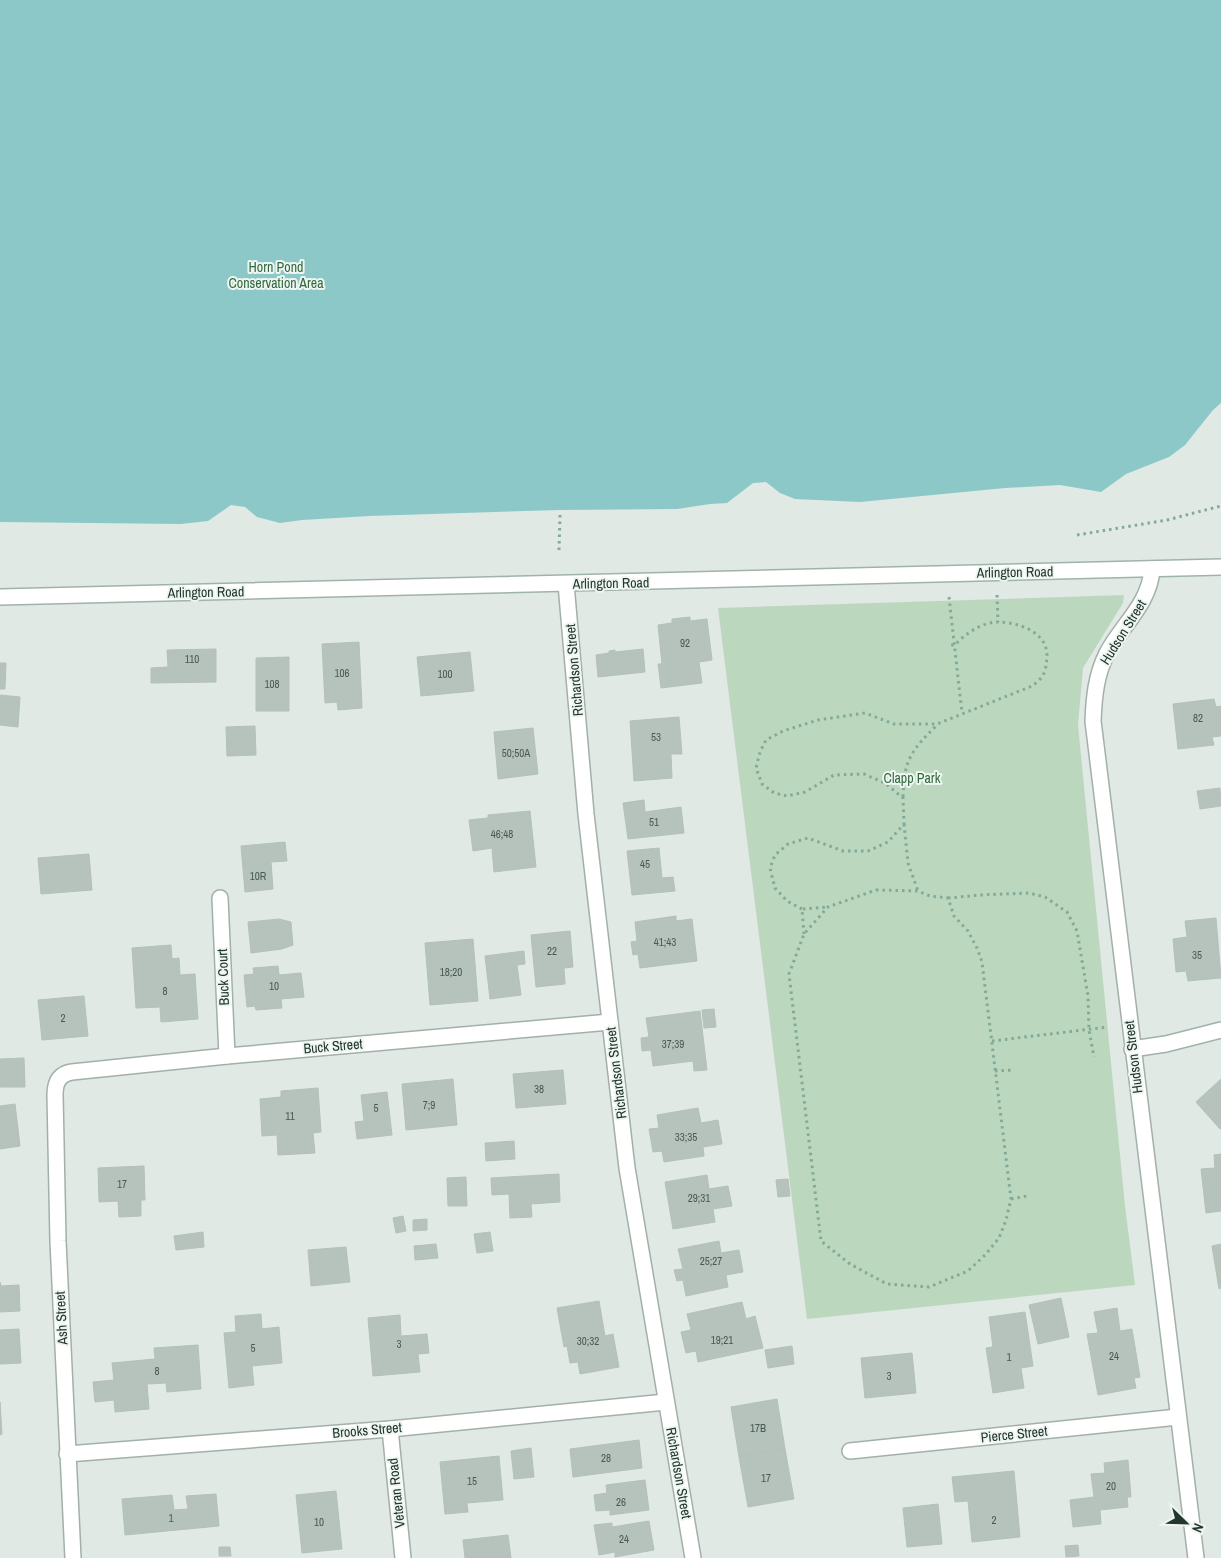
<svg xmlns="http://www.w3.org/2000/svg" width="1221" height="1558" viewBox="0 0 1221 1558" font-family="'Archivo Narrow',sans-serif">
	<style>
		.green { fill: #bbd8be }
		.water { fill: #8dc8c8 }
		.building { fill: #b5c3bc; stroke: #b3c1b9 }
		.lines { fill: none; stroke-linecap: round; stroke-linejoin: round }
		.street-casing { stroke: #a3b0a9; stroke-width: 18 }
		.secondary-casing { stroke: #a0b3a9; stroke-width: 18 }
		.path { stroke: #83a998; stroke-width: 3; stroke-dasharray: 2.5 4; stroke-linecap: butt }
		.street { stroke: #fff; stroke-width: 15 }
		.secondary { stroke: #fff; stroke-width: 15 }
		.labels { text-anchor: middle; stroke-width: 4; stroke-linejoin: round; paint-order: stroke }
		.number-label { font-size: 11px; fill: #475a52 }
		.park-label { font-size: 14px; fill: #31693f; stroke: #eff6f2 }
		.street-label { font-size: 14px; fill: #22372e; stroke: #eff6f2 }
	</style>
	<rect width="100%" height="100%" fill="#e0e9e3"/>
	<polygon class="green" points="1124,595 1123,603 1083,668 1078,725 1125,1206 1135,1285 807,1319 718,608"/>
	<polygon class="water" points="0,0 1221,0 1221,403 1213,410 1185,445 1169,457 1126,474 1101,492 1060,485 1005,488 860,502 795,499 780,493 766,482 753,483 727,503 710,504 677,509 559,510 369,516 302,520 280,523 257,517 245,507 231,505 208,521 181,524 0,522"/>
	<g class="building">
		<polygon points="690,617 690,621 707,619 712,660 699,662 702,683 661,688 658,664 662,664 658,625 672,623 672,619"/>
		<polygon points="359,642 362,708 338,710 337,702 325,703 322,644"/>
		<polygon points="216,649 216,682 151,683 151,668 168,667 167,650"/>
		<polygon points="643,649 645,672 598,677 596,655 609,653 609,651 615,650 615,652"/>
		<polygon points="470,652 474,691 421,696 417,657"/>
		<polygon points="289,657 289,711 256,711 256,658"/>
		<polygon points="0,663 6,663 5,689 0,689"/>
		<polygon points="0,695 20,697 18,727 0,725"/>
		<polygon points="1214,699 1216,707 1221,706 1221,736 1212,737 1214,745 1178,749 1173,704"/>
		<polygon points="679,717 682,754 671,754 672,778 634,781 630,721"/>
		<polygon points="255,726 256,755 227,756 226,727"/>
		<polygon points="533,728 538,774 498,779 494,732"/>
		<polygon points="1220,788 1221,806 1200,809 1197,791"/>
		<polygon points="644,800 645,812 681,807 684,833 628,839 623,803"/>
		<polygon points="530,811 536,867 494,872 492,848 473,851 469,820 488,818 488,815"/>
		<polygon points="285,842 287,861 271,862 273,889 245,892 241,846"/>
		<polygon points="659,848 662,878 673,877 675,891 632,895 627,851"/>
		<polygon points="89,854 92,890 41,894 38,858"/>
		<polygon points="676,916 676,921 692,919 697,961 640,968 638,954 633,955 631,942 637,941 635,922"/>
		<polygon points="1216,918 1221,978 1188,981 1186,971 1176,972 1173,939 1187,937 1185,921"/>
		<polygon points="279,919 291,922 293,945 282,949 251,953 248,922"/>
		<polygon points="570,931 573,967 564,968 565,984 536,987 531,935"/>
		<polygon points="473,939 478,1001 430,1005 425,943"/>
		<polygon points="171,945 172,959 179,958 180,975 195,974 198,1019 161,1022 160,1007 136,1008 132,948"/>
		<polygon points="524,951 525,964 517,965 521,995 490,999 485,956"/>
		<polygon points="278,966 279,975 301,973 304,997 281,999 282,1008 256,1010 255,1006 247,1007 244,975 254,974 253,968"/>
		<polygon points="84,996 88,1036 42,1040 38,1000"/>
		<polygon points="714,1009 716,1027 704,1028 702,1010"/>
		<polygon points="700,1011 707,1070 694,1071 693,1061 653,1066 651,1050 642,1051 641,1038 649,1037 646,1018"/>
		<polygon points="24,1058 25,1087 0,1087 0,1059"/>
		<polygon points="563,1070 566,1104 516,1108 513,1074"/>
		<polygon points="453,1079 457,1125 406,1130 402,1084"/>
		<polygon points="1221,1079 1221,1129 1220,1129 1196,1102"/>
		<polygon points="318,1088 321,1132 313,1133 315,1153 278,1155 277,1135 262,1136 260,1099 281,1097 281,1091"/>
		<polygon points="387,1092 392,1135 357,1139 355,1122 364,1121 361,1095"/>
		<polygon points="15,1104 20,1146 0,1149 0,1106"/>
		<polygon points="698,1108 701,1123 718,1120 722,1144 703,1147 704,1156 664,1162 662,1151 653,1152 649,1129 659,1128 657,1115"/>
		<polygon points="514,1141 515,1159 486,1161 485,1143"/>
		<polygon points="1221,1154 1221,1211 1206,1213 1201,1169 1215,1168 1214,1155"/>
		<polygon points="144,1166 145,1200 141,1200 141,1216 119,1217 118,1201 99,1202 98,1168"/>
		<polygon points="559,1174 560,1202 531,1204 532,1217 510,1218 509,1194 492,1195 491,1178"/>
		<polygon points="707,1175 709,1189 728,1186 732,1206 713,1209 715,1222 673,1229 665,1182"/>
		<polygon points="466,1177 467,1206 448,1206 447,1178"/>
		<polygon points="788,1179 790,1196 778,1197 776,1180"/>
		<polygon points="403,1216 406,1231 396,1233 393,1218"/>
		<polygon points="427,1219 427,1230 413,1231 413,1220"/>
		<polygon points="203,1232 204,1247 176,1250 174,1236"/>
		<polygon points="490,1232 493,1251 477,1253 474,1234"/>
		<polygon points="719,1241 721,1253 739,1250 743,1272 726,1275 728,1287 686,1296 683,1280 677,1281 674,1270 683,1269 678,1249"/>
		<polygon points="436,1244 438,1258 415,1260 414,1246"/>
		<polygon points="1221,1244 1221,1288 1219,1289 1212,1246"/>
		<polygon points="346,1247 350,1282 311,1286 308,1250"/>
		<polygon points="0,1282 1,1286 19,1285 20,1311 0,1312"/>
		<polygon points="1061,1298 1069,1337 1038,1344 1029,1305"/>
		<polygon points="599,1301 605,1336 613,1334 619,1367 580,1374 578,1362 570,1363 567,1346 564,1347 557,1308"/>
		<polygon points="742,1302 746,1319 755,1316 763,1348 698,1362 696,1351 686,1353 681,1332 691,1330 687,1314"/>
		<polygon points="1117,1308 1120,1331 1132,1329 1140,1377 1134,1378 1136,1388 1098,1395 1087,1334 1098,1333 1094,1312"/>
		<polygon points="1025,1312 1033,1366 1021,1368 1024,1388 993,1393 986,1348 993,1347 989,1317"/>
		<polygon points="261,1314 262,1329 279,1327 282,1363 252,1366 254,1385 229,1388 224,1333 236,1332 235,1316"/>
		<polygon points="400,1315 401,1336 427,1334 429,1353 418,1354 420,1372 373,1376 368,1318"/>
		<polygon points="19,1329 21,1363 0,1364 0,1330"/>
		<polygon points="198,1345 201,1389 167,1392 166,1383 147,1384 149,1409 115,1412 114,1400 95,1402 93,1382 114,1380 112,1363 155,1359 154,1348"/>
		<polygon points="792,1346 794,1364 768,1368 765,1350"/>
		<polygon points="912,1353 916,1393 865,1398 861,1358"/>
		<polygon points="777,1399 785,1449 739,1457 731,1407"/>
		<polygon points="0,1402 2,1434 0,1435"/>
		<polygon points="639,1440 642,1468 573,1477 570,1449"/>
		<polygon points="531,1448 534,1477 514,1479 511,1451"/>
		<polygon points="785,1449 794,1499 748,1507 739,1457"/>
		<polygon points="499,1456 503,1500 467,1503 468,1512 445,1514 440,1462"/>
		<polygon points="1128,1460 1131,1497 1127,1497 1128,1507 1100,1510 1101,1524 1073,1527 1070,1500 1094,1497 1091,1474 1105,1473 1104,1463"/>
		<polygon points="1014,1471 1020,1537 972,1542 968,1501 955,1502 952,1477"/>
		<polygon points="645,1480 649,1510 610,1515 610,1510 596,1511 594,1495 607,1493 606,1485"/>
		<polygon points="336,1491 342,1549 302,1553 296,1495"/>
		<polygon points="216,1494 219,1526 125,1535 122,1499 172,1495 174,1510 188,1509 186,1496"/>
		<polygon points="938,1504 942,1544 907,1547 903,1508"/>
		<polygon points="649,1521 654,1550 615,1557 615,1552 599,1555 594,1525 612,1523 612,1527"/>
		<polygon points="508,1535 511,1558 465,1558 463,1540"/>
		<polygon points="1078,1545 1079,1556 1066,1557 1065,1546"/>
		<polygon points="219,1547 230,1547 231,1556 219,1556"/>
	</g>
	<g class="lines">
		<defs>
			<g id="street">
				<path d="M1152 569C1150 603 1122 625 1107 653 1096 675 1094 697 1093 721 1127 1000 1161 1279 1196 1558"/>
				<polyline points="566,584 586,814 627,1168 693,1558"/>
				<polyline points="220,898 227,1056"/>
				<polyline points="1132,1049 1166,1044 1221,1030"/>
				<polyline points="390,1429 403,1558"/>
				<polyline points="850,1451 1178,1417"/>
				<polyline points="67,1454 390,1429 666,1402"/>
				<path d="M73 1558 58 1241 55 1095C55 1083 59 1074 72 1072L227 1056 610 1022"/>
			</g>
			<polyline id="secondary" points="0,597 1221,567"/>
		</defs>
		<use href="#street" class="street-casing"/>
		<use href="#secondary" class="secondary-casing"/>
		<g class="path">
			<polyline points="1077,535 1167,520 1221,506"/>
			<polyline points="559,550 560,515"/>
			<polyline points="997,595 998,622"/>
			<polyline points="949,597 962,713"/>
			<path d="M903 797C904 759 911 751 937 725"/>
			<polyline points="904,824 908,863 918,891"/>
			<polygon points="876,890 918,891 930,896 948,898 954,916 968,931 977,948 982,962 1011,1199 1006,1220 999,1238 985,1255 968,1271 929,1287 887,1284 850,1264 821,1241 789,974 804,934 828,907"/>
			<polyline points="948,898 980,895 1029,893 1045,897 1067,912 1077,931 1088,996 1089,1030 1094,1057"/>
			<path d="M802 909 787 901 775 888 770 868 775 855 788 844 808 838 843 851H868L888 842 904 824 903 798 885 783 864 774 834 775 805 792 787 796 774 793 762 784 756 768 760 752 766 740 783 731 818 720 865 713 894 724H937L1032 686C1036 683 1041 679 1043 675 1045 672 1046 667 1046 664 1053 635 1023 623 999 622 982 622 966 633 955 645H950"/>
			<polyline points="804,934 802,909 828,907"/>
			<polyline points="992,1041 1108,1027"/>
			<polyline points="995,1071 1013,1070"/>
			<polyline points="1011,1199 1027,1196"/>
		</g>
		<use href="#street" class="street"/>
		<use href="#secondary" class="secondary"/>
	</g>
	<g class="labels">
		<g class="number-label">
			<text x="685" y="647">92</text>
			<text x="192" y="663">110</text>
			<text x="342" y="677">106</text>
			<text x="445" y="678">100</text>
			<text x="272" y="688">108</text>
			<text x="1198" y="722">82</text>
			<text x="656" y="741">53</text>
			<text x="516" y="757">50;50A</text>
			<text x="654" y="826">51</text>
			<text x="502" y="838">46;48</text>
			<text x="645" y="868">45</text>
			<text x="258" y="880">10R</text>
			<text x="665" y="946">41;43</text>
			<text x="552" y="955">22</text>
			<text x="1197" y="959">35</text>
			<text x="451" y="976">18;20</text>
			<text x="274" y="990">10</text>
			<text x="165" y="995">8</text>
			<text x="63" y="1022">2</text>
			<text x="673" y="1048">37;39</text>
			<text x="539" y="1093">38</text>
			<text x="429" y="1109">7;9</text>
			<text x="376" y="1112">5</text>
			<text x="290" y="1120">11</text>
			<text x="686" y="1141">33;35</text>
			<text x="122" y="1188">17</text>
			<text x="699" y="1202">29;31</text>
			<text x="711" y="1265">25;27</text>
			<text x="722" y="1344">19;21</text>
			<text x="588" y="1345">30;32</text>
			<text x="399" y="1348">3</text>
			<text x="253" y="1352">5</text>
			<text x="1114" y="1360">24</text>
			<text x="1009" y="1361">1</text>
			<text x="157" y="1375">8</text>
			<text x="889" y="1380">3</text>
			<text x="758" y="1432">17B</text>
			<text x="606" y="1462">28</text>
			<text x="766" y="1482">17</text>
			<text x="472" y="1485">15</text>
			<text x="1111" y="1490">20</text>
			<text x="621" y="1506">26</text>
			<text x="171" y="1522">1</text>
			<text x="994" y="1524">2</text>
			<text x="319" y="1526">10</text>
			<text x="624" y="1543">24</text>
		</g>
		<g class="park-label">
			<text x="276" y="272">Horn Pond<tspan x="276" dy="16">Conservation Area</tspan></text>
			<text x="912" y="783">Clapp Park</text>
		</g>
		<g class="street-label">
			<text transform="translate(1015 572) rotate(-1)" y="5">Arlington Road</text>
			<text transform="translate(611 583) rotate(-1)" y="5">Arlington Road</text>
			<text transform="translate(206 592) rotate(-1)" y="5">Arlington Road</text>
			<text transform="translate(1123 632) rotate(-58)" y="5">Hudson Street</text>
			<text transform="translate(574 670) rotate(-95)" y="5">Richardson Street</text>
			<text transform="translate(223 977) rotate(-92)" y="5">Buck Court</text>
			<text transform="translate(333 1046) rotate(-5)" y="5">Buck Street</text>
			<text transform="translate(1133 1057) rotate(-97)" y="5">Hudson Street</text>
			<text transform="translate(616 1073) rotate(-97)" y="5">Richardson Street</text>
			<text transform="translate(61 1318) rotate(-93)" y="5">Ash Street</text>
			<text transform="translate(367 1430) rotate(-5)" y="5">Brooks Street</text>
			<text transform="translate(1014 1434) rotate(-6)" y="5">Pierce Street</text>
			<text transform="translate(679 1473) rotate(80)" y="5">Richardson Street</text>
			<text transform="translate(396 1493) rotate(-96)" y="5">Veteran Road</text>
		</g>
	</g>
	<g transform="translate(1186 1523) rotate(113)" stroke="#eff6f2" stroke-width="4" paint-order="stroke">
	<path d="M0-4L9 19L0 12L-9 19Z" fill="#22372e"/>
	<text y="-8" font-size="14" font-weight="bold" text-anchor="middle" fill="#22372e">N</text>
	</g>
</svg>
